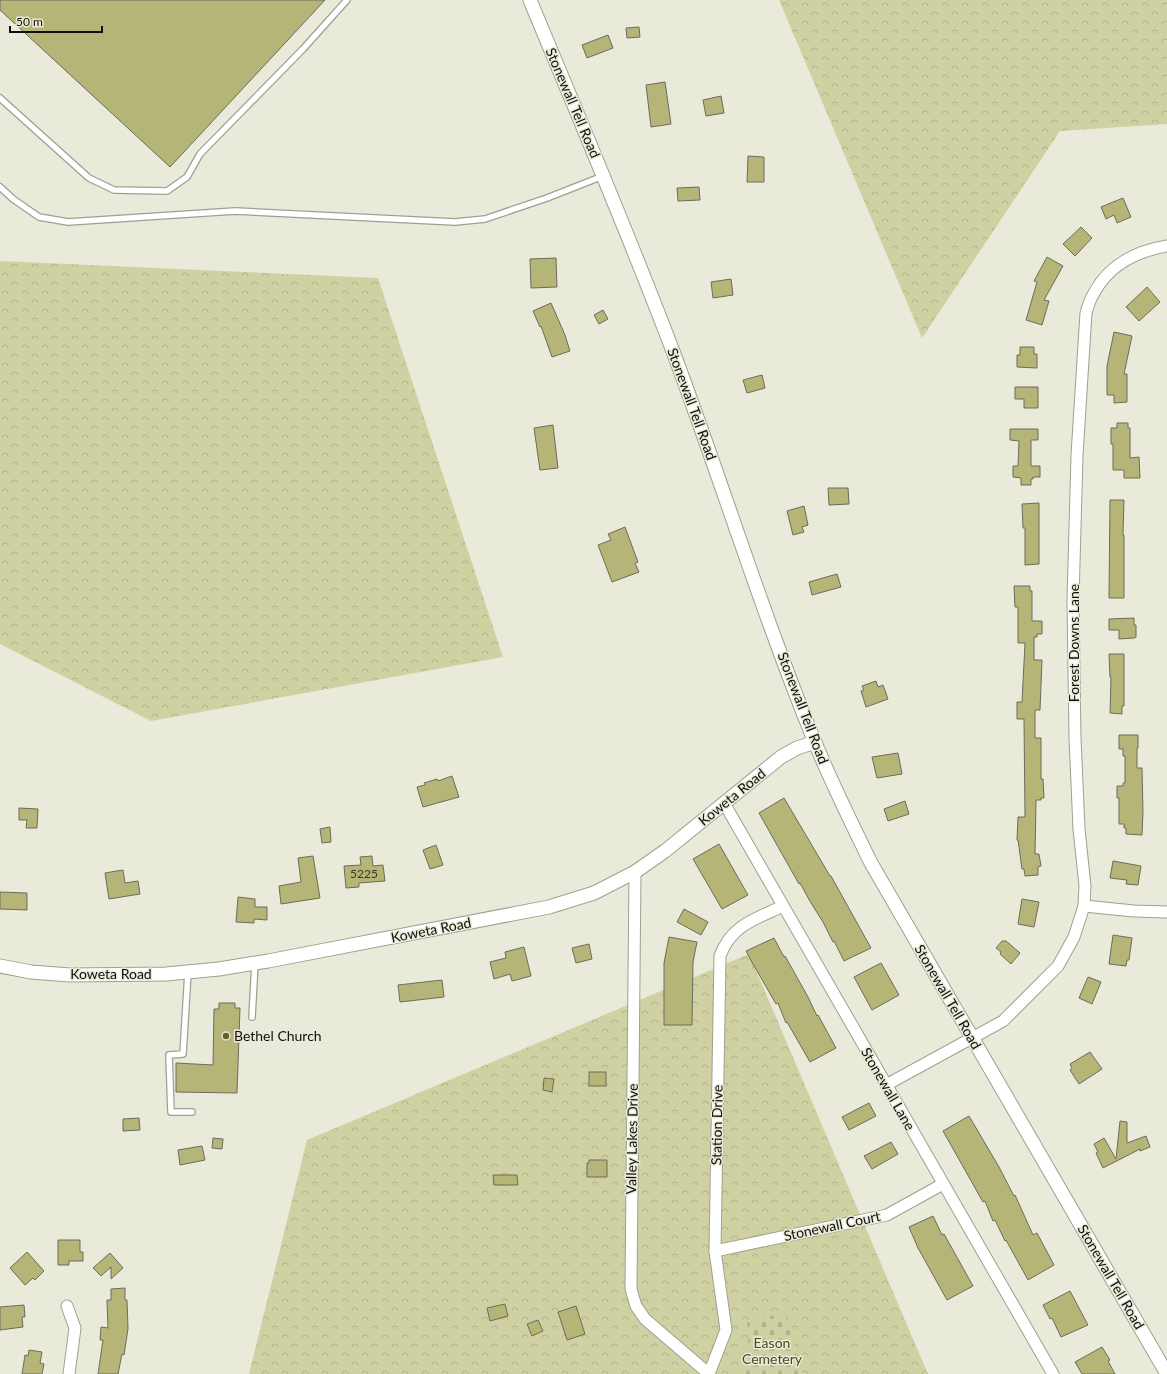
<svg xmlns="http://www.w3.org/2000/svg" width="1167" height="1374" viewBox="0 0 1167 1374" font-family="Lato,sans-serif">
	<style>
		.forest { fill: url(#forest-crowns) }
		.cemetery { fill: url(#cemetery-stones) }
		.building { fill: #b5b577; stroke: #6c6c5d }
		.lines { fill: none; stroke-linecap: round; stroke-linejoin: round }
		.service-casing { stroke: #9fa090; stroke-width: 8 }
		.minor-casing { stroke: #9fa090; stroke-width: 13 }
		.tertiary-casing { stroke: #9fa090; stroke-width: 15 }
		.service { stroke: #fff; stroke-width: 5.5 }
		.minor { stroke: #fff; stroke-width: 11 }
		.tertiary { stroke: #fff; stroke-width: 13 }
		.poi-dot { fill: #61612e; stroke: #e9ead9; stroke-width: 1.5 }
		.labels { text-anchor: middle; stroke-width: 3; stroke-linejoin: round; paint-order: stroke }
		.number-label { font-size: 12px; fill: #393925 }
		.street-label { font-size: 14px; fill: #10100a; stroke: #e9ead9 }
		.poi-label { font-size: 14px; fill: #10100a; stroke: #e9ead9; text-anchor: start }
		.park-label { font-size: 14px; fill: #4a4a1a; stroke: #e9ead9 }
	</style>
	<defs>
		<pattern id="forest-crowns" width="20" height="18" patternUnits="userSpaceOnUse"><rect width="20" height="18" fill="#d0d1a3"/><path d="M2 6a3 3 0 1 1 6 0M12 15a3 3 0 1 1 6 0" fill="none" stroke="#b2b28b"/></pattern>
		<pattern id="cemetery-stones" width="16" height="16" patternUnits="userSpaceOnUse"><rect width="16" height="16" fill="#d0d1a3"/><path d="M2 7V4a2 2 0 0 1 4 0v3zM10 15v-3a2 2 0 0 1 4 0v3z" fill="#b2b28b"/></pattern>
	</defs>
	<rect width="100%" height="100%" fill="#e9ead9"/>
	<g class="forest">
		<polygon points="779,0 1167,0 1167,124 1060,131 922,338"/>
		<polygon points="0,261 378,278 503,657 151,721 0,644"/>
		<polygon points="749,954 928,1374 249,1374 307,1140"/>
	</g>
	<polygon class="cemetery" points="785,1313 803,1374 739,1374 750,1364 747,1321"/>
	<g class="building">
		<polygon points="0,0 325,0 170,167 0,10"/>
		<polygon points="639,27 640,37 627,38 626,28"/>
		<polygon points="608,35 613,48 587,58 582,45"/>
		<polygon points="665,82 671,124 651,127 646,85"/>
		<polygon points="721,96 724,113 706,116 703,100"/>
		<polygon points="748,156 764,157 764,182 747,182"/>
		<polygon points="699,187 700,200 678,201 677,188"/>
		<polygon points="1123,198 1131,217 1117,223 1114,215 1106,219 1101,207"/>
		<polygon points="1081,227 1092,238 1075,256 1063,244"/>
		<polygon points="1047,257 1063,266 1044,300 1049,301 1042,325 1026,320 1037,282 1034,281"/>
		<polygon points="556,258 557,287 531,288 530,259"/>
		<polygon points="731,279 733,295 713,298 711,282"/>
		<polygon points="1147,287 1160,302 1139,321 1126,307"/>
		<polygon points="551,303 565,335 570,351 552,357 541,326 540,327 533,311"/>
		<polygon points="603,310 608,319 599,324 594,315"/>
		<polygon points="1114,332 1132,336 1124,374 1127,374 1127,402 1114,403 1114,395 1107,395 1107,366"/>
		<polygon points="1020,347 1034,347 1034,354 1037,354 1037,368 1017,367 1017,355 1020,355"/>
		<polygon points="762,375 765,388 747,393 743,380"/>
		<polygon points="1015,387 1038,387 1038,408 1024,408 1024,399 1015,399"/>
		<polygon points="1117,423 1128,423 1128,428 1130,428 1130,458 1139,457 1140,478 1124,478 1124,470 1113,470 1113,444 1111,444 1111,428 1117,428"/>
		<polygon points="553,425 558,468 540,470 534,428"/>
		<polygon points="1010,429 1038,429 1038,440 1031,440 1031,466 1040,466 1040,477 1033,477 1033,479 1031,479 1031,485 1021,485 1021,478 1013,477 1013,466 1018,466 1019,441 1010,440"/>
		<polygon points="828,488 848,488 849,504 829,505"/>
		<polygon points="1110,500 1124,500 1123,535 1124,535 1124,598 1109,598"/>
		<polygon points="1039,503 1039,564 1025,565 1025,528 1023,528 1022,504"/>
		<polygon points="804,506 808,525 802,527 804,532 793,535 787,511"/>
		<polygon points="625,527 638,562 635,563 639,572 612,582 598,545 611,540 608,534"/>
		<polygon points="837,574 841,587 812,595 809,582"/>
		<polygon points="1014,586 1030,586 1030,591 1032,591 1032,621 1042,621 1042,634 1037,634 1037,637 1034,637 1034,660 1042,660 1040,710 1035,710 1035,738 1041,738 1041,779 1043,779 1044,798 1041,798 1041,800 1036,800 1035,854 1039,854 1041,866 1038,867 1038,875 1025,876 1024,869 1022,869 1018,840 1017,840 1018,817 1025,817 1024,719 1017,719 1017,702 1022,702 1025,643 1018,643 1018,607 1015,607"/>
		<polygon points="1134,618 1134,625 1136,625 1136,637 1134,638 1119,639 1119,630 1109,630 1109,619"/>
		<polygon points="1109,654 1124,654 1124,706 1122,706 1122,714 1110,713 1111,677 1110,677"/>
		<polygon points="876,681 878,687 883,685 888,699 866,707 861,691 864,690 862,686"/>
		<polygon points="1119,735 1138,735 1138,748 1137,748 1137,768 1142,768 1143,812 1142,835 1126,834 1126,828 1124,828 1124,824 1119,824 1119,798 1117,798 1117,786 1123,786 1123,783 1125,783 1125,756 1123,756 1123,749 1119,749"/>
		<polygon points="898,753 902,774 877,778 872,757"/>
		<polygon points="452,776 459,797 423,807 417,787 425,785 424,783 437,779 438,781"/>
		<polygon points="784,798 830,876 831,876 871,948 844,961 834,941 833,942 823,922 811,903 800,883 799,884 759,813"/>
		<polygon points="905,801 909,814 888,821 884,809"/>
		<polygon points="19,808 38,809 37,828 26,828 27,820 19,820"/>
		<polygon points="330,827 331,842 322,843 320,829"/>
		<polygon points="719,844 748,895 722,909 693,859"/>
		<polygon points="436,845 443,865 430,869 423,850"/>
		<polygon points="313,856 320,898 281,904 279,886 301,882 298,858"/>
		<polygon points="372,856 373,866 383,865 385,881 359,883 359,887 346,888 344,866 361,865 360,857"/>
		<polygon points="1113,861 1141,866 1138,885 1126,884 1127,880 1110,878"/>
		<polygon points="123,870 125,883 138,881 140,894 109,899 105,873"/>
		<polygon points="0,892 27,893 27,910 0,909"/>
		<polygon points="238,897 255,899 255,907 267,907 267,920 254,919 254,923 236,922"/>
		<polygon points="1022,899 1039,902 1034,927 1018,924"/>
		<polygon points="684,909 708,922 701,935 677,922"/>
		<polygon points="1113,935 1132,938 1129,960 1127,960 1126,966 1109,964"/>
		<polygon points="669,937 697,942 693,962 692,1025 664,1025 664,963"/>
		<polygon points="774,938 784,957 785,956 808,997 817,1016 818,1015 836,1048 810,1062 787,1022 786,1023 778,1003 776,1004 753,964 746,951"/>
		<polygon points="1002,941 1006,941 1020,953 1011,964 1000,954 1001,952 996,948"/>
		<polygon points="589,944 592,959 576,963 572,948"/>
		<polygon points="524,947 531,976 512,981 510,974 494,979 490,962 506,958 505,952"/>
		<polygon points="881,963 899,995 872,1010 854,977"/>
		<polygon points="1088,977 1101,982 1092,1004 1079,998"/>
		<polygon points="442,980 444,997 400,1002 398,985"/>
		<polygon points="219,1003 235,1003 235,1008 240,1008 237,1093 176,1092 176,1063 213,1065 214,1009 219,1009"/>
		<polygon points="1090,1052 1102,1069 1079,1084 1070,1070 1072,1068 1070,1064"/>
		<rect x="589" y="1072" width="17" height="14"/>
		<polygon points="544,1078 554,1079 552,1092 543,1090"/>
		<polygon points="869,1103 876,1116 849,1130 842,1117"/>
		<polygon points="969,1116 999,1167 1014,1196 1015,1195 1033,1235 1037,1233 1054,1265 1028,1280 1006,1240 1005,1241 995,1220 993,1221 985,1201 983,1202 943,1131"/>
		<polygon points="139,1118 140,1130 123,1131 123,1119"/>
		<polygon points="1120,1121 1127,1122 1127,1143 1146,1136 1150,1147 1140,1151 1140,1149 1103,1168 1096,1153 1098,1152 1094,1144 1104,1138 1116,1159"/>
		<polygon points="213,1138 223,1139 222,1149 212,1148"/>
		<polygon points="891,1142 898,1154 872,1169 864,1156"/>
		<polygon points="202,1146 205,1160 180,1165 178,1150"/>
		<polygon points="589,1160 607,1160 607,1177 587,1177 587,1163 589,1163"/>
		<polygon points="493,1175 517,1175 518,1185 494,1185"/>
		<polygon points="933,1216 942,1235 944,1234 973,1286 947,1300 918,1248 909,1227"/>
		<polygon points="58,1240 80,1240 80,1252 83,1252 83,1261 69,1261 69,1265 58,1265"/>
		<polygon points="27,1252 44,1271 35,1280 33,1278 25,1285 10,1268"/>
		<polygon points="110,1253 123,1268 111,1279 111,1267 101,1276 93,1268"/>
		<polygon points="125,1288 125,1300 127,1300 128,1329 124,1355 122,1354 118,1374 98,1374 103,1340 100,1340 101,1327 108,1328 107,1300 111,1300 111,1289"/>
		<polygon points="1070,1291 1088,1325 1061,1337 1052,1318 1050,1319 1043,1305"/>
		<polygon points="505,1304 508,1316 490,1321 487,1308"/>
		<polygon points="24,1305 25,1317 22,1317 23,1327 0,1330 0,1307"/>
		<polygon points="576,1306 585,1334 567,1340 558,1312"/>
		<polygon points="538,1320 543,1331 532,1336 527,1324"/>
		<polygon points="1102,1347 1110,1360 1108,1361 1115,1374 1082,1374 1075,1362"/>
		<polygon points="29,1350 42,1352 40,1363 44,1364 42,1374 22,1374 25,1355 28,1356"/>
	</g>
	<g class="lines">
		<defs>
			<g id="service">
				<polyline points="0,98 89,178 114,190 167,191 187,177 200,154 303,49 347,0"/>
				<polyline points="0,187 13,199 39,217 68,222 235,211 455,222 485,219 547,198 603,176"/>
				<polyline points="188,972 183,1054 169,1055 171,1112 192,1112"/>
				<polyline points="252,1017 255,963"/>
			</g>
			<g id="minor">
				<polyline points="724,803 1053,1374"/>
				<polyline points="635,872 631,1289 636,1306 645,1319 709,1374"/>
				<polyline points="1084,906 1134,911 1167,912"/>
				<path d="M886 1085 1003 1021 1058 966 1074 937 1084 906 1085 886 1079 829 1075 738 1073 600 1077 455 1086 313C1088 306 1090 299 1094 293 1109 265 1137 251 1167 246"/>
				<polyline points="715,1251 887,1215 943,1184"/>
				<polyline points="67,1306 75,1328 69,1374"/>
				<path d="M709 1374 726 1330 715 1251 720 956C731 925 756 919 783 906"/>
			</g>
			<g id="tertiary">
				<path d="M530 0C579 118 629 235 674 354 722 482 762 613 814 740 831 782 851 822 871 863L1167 1374"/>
				<polyline points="0,966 31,972 70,975 166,974 219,969 268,961 549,907 594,893 635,872 665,851 781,757 797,748 815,742"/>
			</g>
		</defs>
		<use href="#service" class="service-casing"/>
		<use href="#minor" class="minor-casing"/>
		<use href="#tertiary" class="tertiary-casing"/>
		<use href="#service" class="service"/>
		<use href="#minor" class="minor"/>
		<use href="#tertiary" class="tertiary"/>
	</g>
	<circle class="poi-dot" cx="226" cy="1036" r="4"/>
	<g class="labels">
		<g class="number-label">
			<text x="364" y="878">5225</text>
		</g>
		<g class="street-label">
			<text transform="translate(573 103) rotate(67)" y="5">Stonewall Tell Road</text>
			<text transform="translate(692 404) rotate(70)" y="5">Stonewall Tell Road</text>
			<text transform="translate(1074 643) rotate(-90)" y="5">Forest Downs Lane</text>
			<text transform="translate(803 708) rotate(69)" y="5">Stonewall Tell Road</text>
			<text transform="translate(732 797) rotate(-39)" y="5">Koweta Road</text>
			<text transform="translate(431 930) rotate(-11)" y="5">Koweta Road</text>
			<text x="111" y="979">Koweta Road</text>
			<text transform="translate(948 997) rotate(60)" y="5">Stonewall Tell Road</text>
			<text transform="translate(888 1089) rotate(60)" y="5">Stonewall Lane</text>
			<text transform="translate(717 1125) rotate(-89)" y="5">Station Drive</text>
			<text transform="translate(632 1139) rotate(-89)" y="5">Valley Lakes Drive</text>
			<text transform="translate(832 1226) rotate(-12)" y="5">Stonewall Court</text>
			<text transform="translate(1111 1277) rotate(60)" y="5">Stonewall Tell Road</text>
		</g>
		<g class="poi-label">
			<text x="234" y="1041">Bethel Church</text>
		</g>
		<g class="park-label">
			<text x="772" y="1348">Eason<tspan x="772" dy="16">Cemetery</tspan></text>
		</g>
	</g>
	<path d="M10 26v6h92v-6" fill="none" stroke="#10100a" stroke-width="2"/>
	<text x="16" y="26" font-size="12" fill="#10100a" stroke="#e9ead9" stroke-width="3" paint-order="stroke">50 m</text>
</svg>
